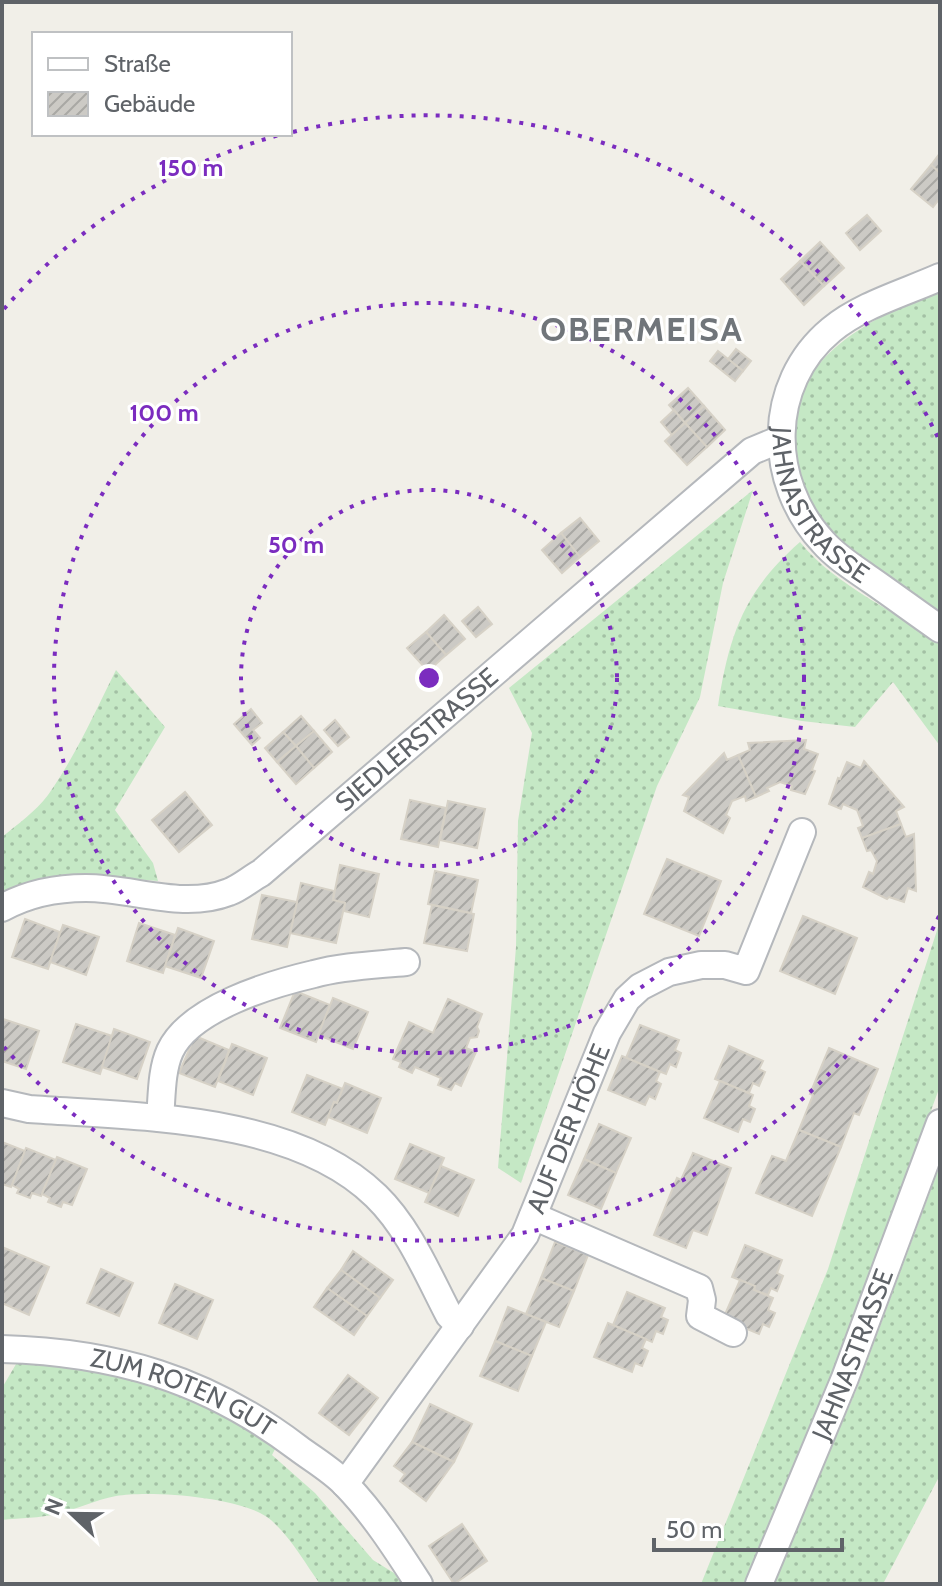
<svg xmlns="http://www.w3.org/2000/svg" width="942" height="1586" viewBox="0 0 942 1586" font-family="Cabin,sans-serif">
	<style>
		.grass { fill: url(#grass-dots) }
		.building { fill: url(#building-hatch); stroke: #d6d1c6; stroke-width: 2 }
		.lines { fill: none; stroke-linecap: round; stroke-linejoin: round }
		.minor-casing { stroke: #b5b8bc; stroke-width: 30 }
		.minor { stroke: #fff; stroke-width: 26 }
		.ring { fill: none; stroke: #7b2cbf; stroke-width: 4; stroke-dasharray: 4 8 }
		.labels { text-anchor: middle; stroke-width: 6; stroke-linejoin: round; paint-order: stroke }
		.street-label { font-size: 26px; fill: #5f6368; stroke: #fff }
		.district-label { font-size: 34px; font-weight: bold; letter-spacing: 2px; fill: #70757a; stroke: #fff }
		.centre { fill: #7b2cbf; stroke: #fff; stroke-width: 4 }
		.ring-label { font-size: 24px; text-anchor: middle; font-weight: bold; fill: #7b2cbf; stroke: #fff; stroke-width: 6; stroke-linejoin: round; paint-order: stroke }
	</style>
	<defs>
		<pattern id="grass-dots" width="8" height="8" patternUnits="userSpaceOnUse" patternTransform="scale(2)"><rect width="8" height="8" fill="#c5e8c5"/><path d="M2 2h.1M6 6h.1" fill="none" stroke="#a3c0a4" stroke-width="1.8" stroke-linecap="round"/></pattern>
		<pattern id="building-hatch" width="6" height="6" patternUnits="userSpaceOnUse" patternTransform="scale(2)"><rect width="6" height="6" fill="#cccac5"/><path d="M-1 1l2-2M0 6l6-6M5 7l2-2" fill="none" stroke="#a9a8a4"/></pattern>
	</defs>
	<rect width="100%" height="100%" fill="#f1efe8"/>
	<g class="grass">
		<path d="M940 290V614C904 590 862 567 832 535 812 513 799 482 795 452 784 358 866 321 940 290Z"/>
		<polygon points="753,490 723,583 700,697 657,786 521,1183 498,1168 516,947 518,821 532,733 509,688"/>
		<path d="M800 542C836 587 895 609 940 645V746L893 682 855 727 802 721 718 706C729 635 744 591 800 542Z"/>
		<path d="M116 670 165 727 115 810 153 863 158 881C107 877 49 869 2 892V837C18 824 35 812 48 795 75 757 95 712 116 670Z"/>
		<polygon points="940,921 940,1086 834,1375 745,1584 701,1584 828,1269"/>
		<polygon points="940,1165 940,1475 883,1584 773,1584 857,1388"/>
		<path d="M19 1359 84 1363 200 1398 277 1445 272 1455 315 1493 373 1560 394 1573 403 1584H320C305 1563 291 1538 271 1520 246 1497 150 1490 116 1496 95 1500 77 1509 57 1514 40 1518 20 1518 2 1520V1388Z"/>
	</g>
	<g class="building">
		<polygon points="940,153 940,173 931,165"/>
		<polygon points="931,165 940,173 940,198 933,207 911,189"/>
		<polygon points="867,215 881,231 860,250 846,233"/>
		<polygon points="820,242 844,268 824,286 800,261"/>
		<polygon points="800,261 824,286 804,305 781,279"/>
		<polygon points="736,349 751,361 743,371 728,359"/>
		<polygon points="718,351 743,371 735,381 710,361"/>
		<polygon points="688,388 704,406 685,423 669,405"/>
		<polygon points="704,406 725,430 707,447 685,423"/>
		<polygon points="674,410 685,423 672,435 661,422"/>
		<polygon points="685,423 707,447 687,465 665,441"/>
		<polygon points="580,518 599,541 580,557 561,533"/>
		<polygon points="561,533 580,557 562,573 542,550"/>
		<polygon points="478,607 492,624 476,637 462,621"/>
		<polygon points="444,615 465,639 446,655 426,632"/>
		<polygon points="426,632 446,655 428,671 407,648"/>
		<polygon points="251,709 262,723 253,730 260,738 252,745 234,724"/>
		<polygon points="301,716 314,731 296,746 283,732"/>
		<polygon points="335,720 349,737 338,746 324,730"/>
		<polygon points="314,731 332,752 314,768 296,746"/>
		<polygon points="283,732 296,746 277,762 265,748"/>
		<polygon points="806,740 804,749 818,754 812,770 815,771 805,794 791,790 792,786 780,782 767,788 769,791 756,797 738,755 750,750 748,743"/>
		<polygon points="296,746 314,768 296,784 277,762"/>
		<polygon points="724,753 727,760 738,755 756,797 746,801 745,796 732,801 726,815 730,818 723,833 684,811 689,797 683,795"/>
		<polygon points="864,761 904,807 896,811 901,824 862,838 858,828 863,826 857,810 843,804 841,809 829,804 838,778 840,779 847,762 861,768"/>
		<polygon points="185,792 212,825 179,852 152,820"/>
		<polygon points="410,800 446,808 438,847 401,839"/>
		<polygon points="448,801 485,809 477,848 440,840"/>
		<polygon points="901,824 906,837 914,834 916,891 908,888 904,902 889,897 887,899 863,887 869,872 873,874 877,861 871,850 867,851 862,838"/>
		<polygon points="667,859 721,881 699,936 644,914"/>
		<polygon points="340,865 379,874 369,917 344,911 345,903 333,900"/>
		<polygon points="435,871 478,880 471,913 428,904"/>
		<polygon points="301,883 334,891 333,900 345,903 336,943 290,933"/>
		<polygon points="262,895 297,902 287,947 252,939"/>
		<polygon points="432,905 474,914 467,951 424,943"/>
		<polygon points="803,916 857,938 835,994 780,971"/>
		<polygon points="25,919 60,932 48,969 12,957"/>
		<polygon points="139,923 175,935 163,973 127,961"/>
		<polygon points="63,925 99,937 86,975 50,962"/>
		<polygon points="178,928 214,941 201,978 165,966"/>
		<polygon points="295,991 330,1005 316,1042 280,1028"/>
		<polygon points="333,998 368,1012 353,1049 318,1035"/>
		<polygon points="448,999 482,1014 477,1027 479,1031 477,1037 470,1038 466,1048 476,1052 461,1086 455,1083 451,1090 438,1085 441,1078 415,1067 412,1073 399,1067 401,1062 393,1059 409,1022 433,1033"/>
		<polygon points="3,1019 39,1031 26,1069 2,1061"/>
		<polygon points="76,1024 112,1036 100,1074 63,1062"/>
		<polygon points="640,1025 679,1040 675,1050 681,1053 676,1067 670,1064 666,1074 626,1058"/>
		<polygon points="114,1029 150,1042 137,1079 102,1067"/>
		<polygon points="195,1036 229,1050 215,1087 179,1073"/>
		<polygon points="232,1044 267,1058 253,1095 218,1081"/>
		<polygon points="729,1046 763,1061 759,1069 765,1072 759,1086 753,1083 749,1093 715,1079"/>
		<polygon points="829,1048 878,1069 859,1115 854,1113 841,1147 799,1130 813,1095 810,1094"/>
		<polygon points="622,1056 660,1072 656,1081 661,1084 655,1099 649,1096 645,1105 608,1090"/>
		<polygon points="307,1075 343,1089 337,1103 334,1102 325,1125 292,1112"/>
		<polygon points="720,1081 753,1095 749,1106 755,1109 750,1122 743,1119 738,1132 704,1118"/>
		<polygon points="345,1083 381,1098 367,1133 328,1117 334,1102 337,1103"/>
		<polygon points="599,1124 631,1138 616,1173 584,1159"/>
		<polygon points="799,1130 841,1147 812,1216 756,1193 772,1156 786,1161"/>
		<polygon points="2,1142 25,1151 11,1187 2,1184"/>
		<polygon points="410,1144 444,1158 429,1193 395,1179"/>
		<polygon points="26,1148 56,1160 41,1196 32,1193 30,1198 17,1193 19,1189 12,1185"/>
		<polygon points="693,1153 731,1168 707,1235 693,1230 686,1248 654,1235 677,1178 681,1180"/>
		<polygon points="57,1157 87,1169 72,1205 63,1202 61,1207 48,1202 50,1198 42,1194"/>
		<polygon points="584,1159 616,1173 601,1209 568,1195"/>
		<polygon points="441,1166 474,1180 458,1216 425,1202"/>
		<polygon points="555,1242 588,1255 574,1291 541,1278"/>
		<polygon points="745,1245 782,1260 777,1273 783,1276 777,1291 771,1288 768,1295 754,1290 755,1286 732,1277"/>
		<polygon points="2,1247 49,1267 29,1315 2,1303"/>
		<polygon points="353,1251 393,1280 380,1298 341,1270"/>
		<polygon points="101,1269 133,1283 119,1316 87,1303"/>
		<polygon points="341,1270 380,1298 367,1316 327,1288"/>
		<polygon points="541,1278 574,1291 559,1327 526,1314"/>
		<polygon points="740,1280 755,1286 754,1290 773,1298 768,1310 775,1313 769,1327 763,1324 759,1334 723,1319"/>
		<polygon points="175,1284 213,1300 197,1339 159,1323"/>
		<polygon points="327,1288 367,1316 354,1335 314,1307"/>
		<polygon points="627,1292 665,1308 661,1317 668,1320 663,1334 656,1331 652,1342 613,1325"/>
		<polygon points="508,1307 546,1322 532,1356 495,1341"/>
		<polygon points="608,1323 646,1339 642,1348 648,1351 642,1366 635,1363 632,1372 594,1357"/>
		<polygon points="495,1341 532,1356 518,1391 480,1376"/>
		<polygon points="348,1375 378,1398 349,1435 319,1413"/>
		<polygon points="430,1404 472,1424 454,1462 412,1442"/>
		<polygon points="412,1442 454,1462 426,1501 400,1481 405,1474 394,1466"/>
		<polygon points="462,1524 487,1561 454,1584 429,1546"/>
	</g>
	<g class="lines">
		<defs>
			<g id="minor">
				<path id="s1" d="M940 277C904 293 861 305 831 330 766 384 767 482 823 542 836 557 854 568 871 580 894 596 917 613 940 629"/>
				<path id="s2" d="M2 908C27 894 57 888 86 888 133 888 183 910 229 892 240 888 250 879 261 873L752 451 781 439"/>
				<path d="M2 1103 29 1109C138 1117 293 1115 376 1196 409 1228 428 1275 449 1315L460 1326"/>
				<path d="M160 1118C162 1097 161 1071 170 1051 190 1008 271 984 314 974 343 966 376 965 406 962"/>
				<polyline points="533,1216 699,1288 702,1300 700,1316 733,1333"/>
				<path id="s3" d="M2 1349C115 1352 207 1379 298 1448 314 1460 333 1471 346 1485 374 1514 397 1550 419 1584"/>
				<path id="s4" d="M345 1484 525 1235 607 1033 627 999 640 987 669 972 701 965H725L746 971 802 832"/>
				<path id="s5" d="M759 1584 845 1378 940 1123"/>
			</g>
		</defs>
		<use href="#minor" class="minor-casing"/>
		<use href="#minor" class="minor"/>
	</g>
	<g class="ring">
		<circle cx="429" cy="678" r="188"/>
		<circle cx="429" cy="678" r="375"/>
		<path d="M939 916A563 563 0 0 1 4 1047M4 309A563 563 0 0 1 283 134M293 132A563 563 0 0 1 939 440"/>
	</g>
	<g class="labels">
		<g class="street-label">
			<text dy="9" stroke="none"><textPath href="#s1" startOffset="324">JAHNASTRASSE</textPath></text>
			<text dy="9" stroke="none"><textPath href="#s2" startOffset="474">SIEDLERSTRASSE</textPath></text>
			<text dy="9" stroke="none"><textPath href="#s4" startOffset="422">AUF DER HÖHE</textPath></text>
			<text dy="9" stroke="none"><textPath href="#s5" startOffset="248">JAHNASTRASSE</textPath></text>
			<text dy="9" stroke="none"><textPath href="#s3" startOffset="188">ZUM ROTEN GUT</textPath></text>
		</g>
		<g class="district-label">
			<text x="642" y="341">OBERMEISA</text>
		</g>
	</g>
	<circle cx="429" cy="678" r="12" class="centre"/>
	<g class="ring-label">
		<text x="191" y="176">150 m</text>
		<text x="164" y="421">100 m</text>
		<text x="296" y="553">50 m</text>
	</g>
	<rect width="942" height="1586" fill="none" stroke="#5f6368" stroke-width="8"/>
	<rect x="32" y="32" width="260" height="104" fill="#ffffff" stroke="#bfc1c3" stroke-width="2"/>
	<rect x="48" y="58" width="40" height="12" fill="#ffffff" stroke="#bfc1c3" stroke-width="2"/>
	<text x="104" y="72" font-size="24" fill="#5f6368">Straße</text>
	<rect x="48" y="92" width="40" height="24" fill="url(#building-hatch)" stroke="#bfc1c3" stroke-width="2"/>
	<text x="104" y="112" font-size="24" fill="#5f6368">Gebäude</text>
	<g transform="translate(72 1514) rotate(292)" stroke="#ffffff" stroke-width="6" paint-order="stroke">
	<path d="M0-6L14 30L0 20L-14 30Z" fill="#5f6368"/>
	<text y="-12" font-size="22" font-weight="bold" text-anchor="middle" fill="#5f6368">N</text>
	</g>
	<path d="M654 1538v12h188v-12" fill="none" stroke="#5f6368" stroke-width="4"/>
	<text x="666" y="1538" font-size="24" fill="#5f6368" stroke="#ffffff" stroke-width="6" paint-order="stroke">50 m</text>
</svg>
